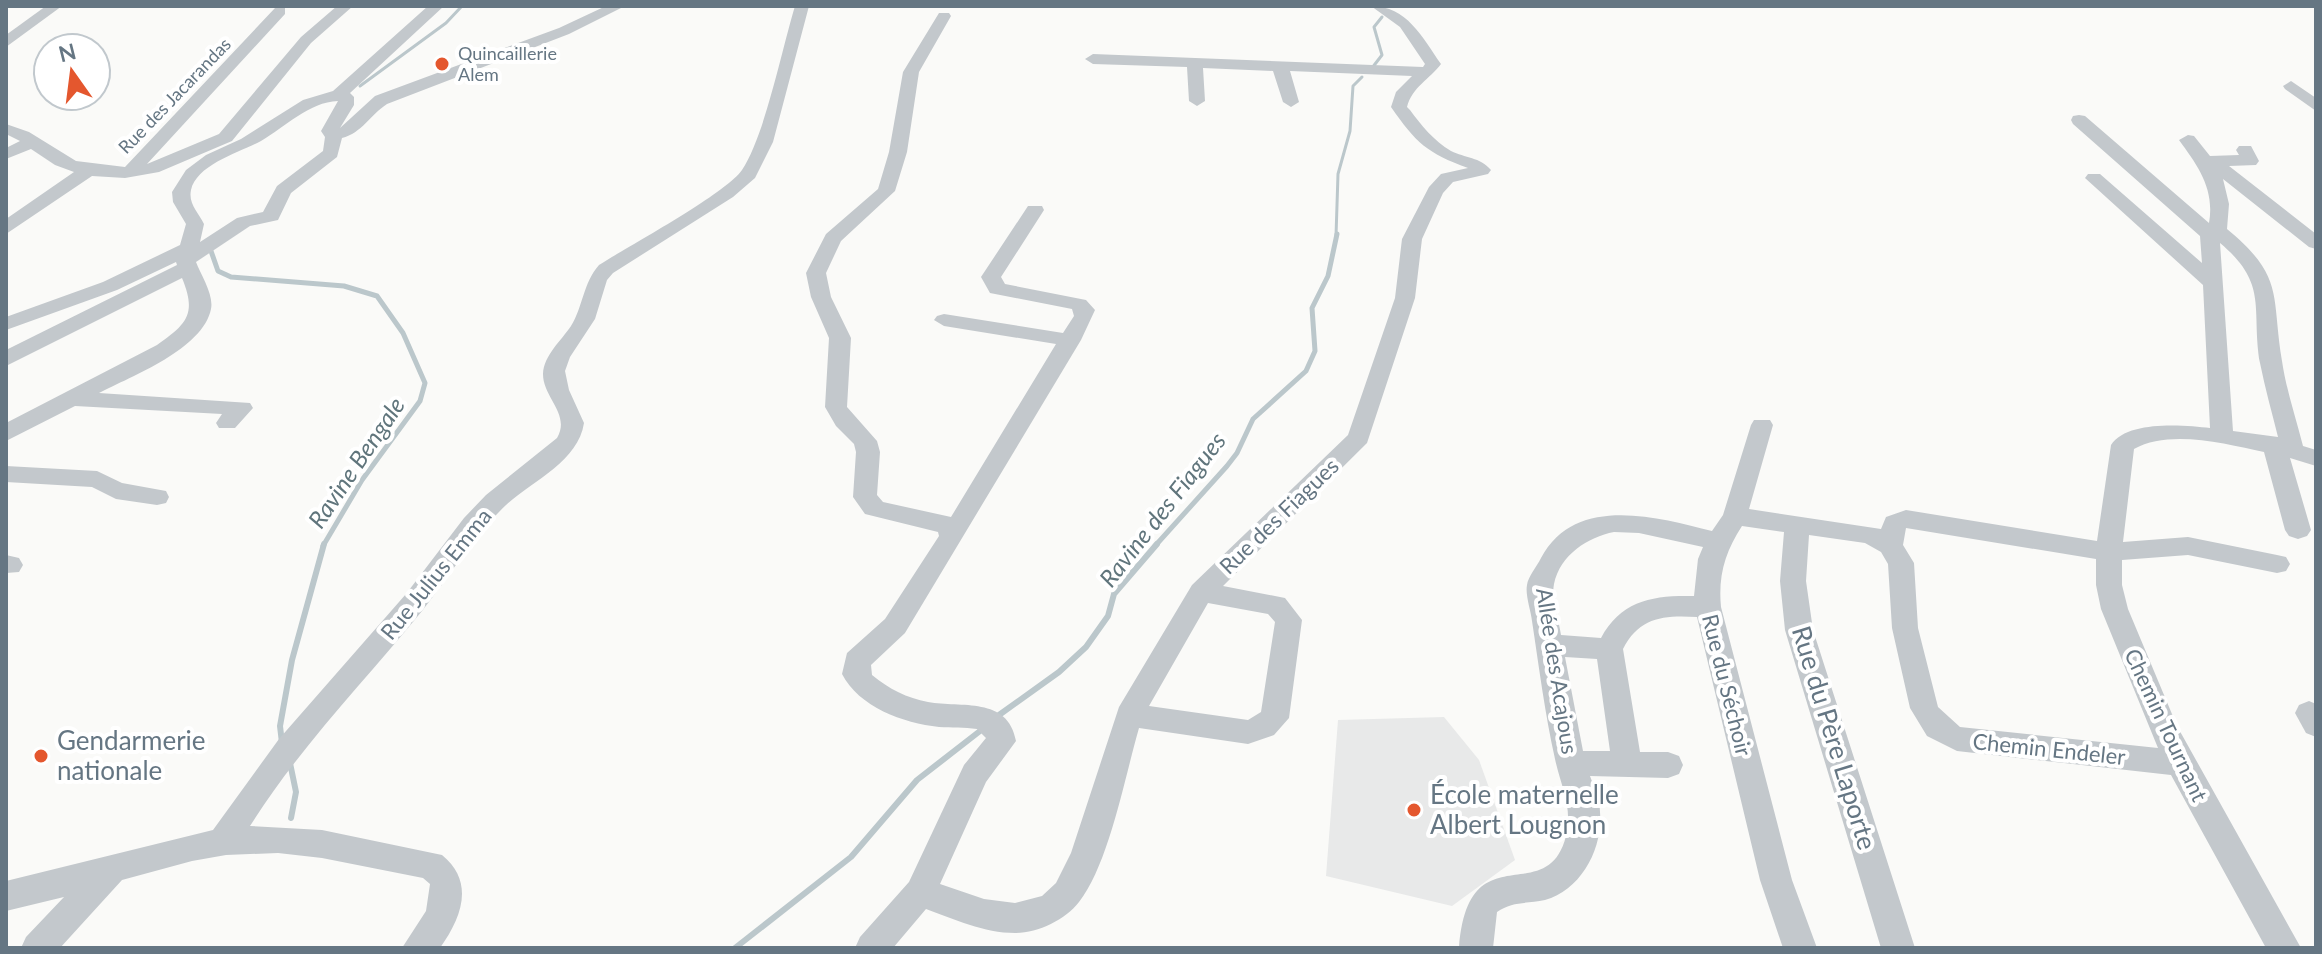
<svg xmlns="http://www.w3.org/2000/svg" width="2322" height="954" viewBox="0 0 2322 954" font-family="Lato,sans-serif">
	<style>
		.built { fill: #e8e9e9 }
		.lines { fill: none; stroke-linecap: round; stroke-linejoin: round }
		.stream-far2 { stroke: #bbc7cb; stroke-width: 3 }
		.stream-far1 { stroke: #bbc7cb; stroke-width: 5 }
		.stream { stroke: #bbc7cb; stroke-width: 6 }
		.minor { fill: #c3c8cc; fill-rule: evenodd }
		.poi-dot { fill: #e4572e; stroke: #fff; stroke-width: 3 }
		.labels { text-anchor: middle; stroke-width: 8; stroke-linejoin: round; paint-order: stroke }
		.far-poi-label { font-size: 18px; fill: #657683; stroke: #fff; text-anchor: start }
		.far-street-label { font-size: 18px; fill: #657683; stroke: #fff }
		.street-label { font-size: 22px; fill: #657683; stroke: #fff }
		.water-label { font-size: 24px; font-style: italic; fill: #60757c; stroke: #fff }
		.near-street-label { font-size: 26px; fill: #657683; stroke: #fff }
		.near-poi-label { font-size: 26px; fill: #657683; stroke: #fff; text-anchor: start }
	</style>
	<rect width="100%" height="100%" fill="#fafaf8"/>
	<polygon class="built" points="1444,717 1479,760 1515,860 1452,906 1326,876 1338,720"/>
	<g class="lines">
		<g class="stream-far2">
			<polyline points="1372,68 1382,55 1374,27 1382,17"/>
			<polyline points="360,86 446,23 462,6"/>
			<polyline points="1336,236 1338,174 1350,131 1353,86 1362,77"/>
		</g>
		<g class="stream-far1">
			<polyline points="211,251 218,271 231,277 344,286 377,296 403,333 425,383 420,401 362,480 323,546"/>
			<polyline points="1155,546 1227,466 1237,453 1253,419 1306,371 1315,351 1312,308 1328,276 1337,234"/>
		</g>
		<g class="stream">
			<polyline points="999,715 1059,672 1086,647 1108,616 1114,594 1157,544"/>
			<polyline points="282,743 280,726 292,660 324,544"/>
			<polyline points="290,763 296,792 291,818"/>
			<polyline points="735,948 851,857 917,780 980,731"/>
		</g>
		<g class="minor">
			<polygon points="46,6 62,6 6,47 6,35"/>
			<polygon points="337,6 353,6 311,43 232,141 159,172 125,178 92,176 6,234 6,219 74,172 55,165 31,149 6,159 6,148 20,141 6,134 6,124 29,132 76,161 125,167 275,8 285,8 285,14 147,164 219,134 301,37"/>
			<path d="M428 6H444L350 93 354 97V105L340 128 375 96 559 28 606 6H625L569 34 387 104C370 115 362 133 342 138L337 157 291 193 278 220 250 226 196 262C201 275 214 295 211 309 203 349 132 376 99 393L250 403 253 408 235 428H219L216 423 222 414 75 406 6 441V423L157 345C187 324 197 314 182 278L6 366V350L177 265 176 262 117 290 6 330V317L103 282 180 245 186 224 173 202 172 192 186 170 206 155 241 139 303 100 333 91ZM338 101 321 131 325 137 323 151 277 186 263 212 237 218 200 242 204 224C199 213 188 204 191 190 197 164 241 152 261 141 285 127 309 102 338 101Z"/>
			<path d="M795 6H809L773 142 755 178 733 197 613 273 607 280 595 319 570 357 565 371 569 390 584 423C578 462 532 481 506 505 473 536 450 576 422 611 364 682 299 748 250 826L322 830 442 855C475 882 462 917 440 948H402L426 911 430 884 423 878 322 858 278 853 226 855 192 861 122 880 60 948H21L26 937 64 897 6 911V881L213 830 279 739 406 594 464 518 486 495 557 438C571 414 543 398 543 374 544 355 561 341 571 326 583 307 583 283 599 265 629 246 725 194 742 170 765 135 782 49 795 6Z"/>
			<path d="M1371 6C1407 6 1422 37 1441 64 1430 79 1412 87 1407 107L1410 110C1421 125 1434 141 1451 151 1465 158 1480 157 1491 170L1488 174 1453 182 1443 193 1422 239 1415 298 1367 443 1223 586 1285 598 1302 620 1289 718 1274 735 1248 744 1139 728C1125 776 1109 864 1079 902 1065 920 1038 933 1015 933 984 933 954 919 926 909L893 948H855L860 937 909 882 964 765 986 738 977 729C964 727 952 728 939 727 903 723 859 707 842 674L847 653 885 619 939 536 938 532 865 514 853 497 856 452 854 444 836 426 825 407 829 338 811 297 806 273 826 234 878 189 889 152 903 72 939 13H949L951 16 919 72 907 152 895 191 841 241 826 273 831 297 851 338 847 407 877 441 880 452 877 495 883 502 951 517 1056 344 944 326 934 320 937 316 944 314 1063 333 1074 316 1072 309 990 293 981 277 1028 206H1042L1044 210 1001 277 1005 284 1086 300 1095 310 1081 340 905 633 871 665 872 675C889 689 907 698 928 702 961 708 1008 696 1016 741L986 782 940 884 984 899 1015 903 1042 896 1056 883 1071 853 1119 707 1192 585 1348 435 1395 298 1402 239 1429 187 1441 174 1468 168C1427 153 1416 143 1391 107L1396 92 1412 76 1290 71 1299 102 1291 107 1283 102 1273 71 1203 68 1205 101 1197 106 1189 101 1187 67 1093 64 1085 59 1093 54 1423 67 1425 64 1400 27ZM1208 603 1268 614 1275 622 1261 712 1248 720 1149 706Z"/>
			<polygon points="2291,81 2316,98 2316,111 2285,89 2283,86"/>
			<path d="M2079 115 2085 116 2209 223C2215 189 2198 166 2179 140L2188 135 2194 136 2210 156 2239 155 2236 150 2239 146H2251L2259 161 2256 165 2229 166 2316 234V249L2309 247 2223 179 2229 204 2227 229C2285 277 2271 294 2282 361 2286 389 2296 418 2303 446L2316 450V466L2290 458 2311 530 2307 536 2298 539 2289 536 2285 530 2264 452C2226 444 2170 429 2134 449L2123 542 2188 537 2277 555 2286 557 2290 564 2286 571 2277 573 2188 555 2122 560V585L2128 609 2177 726 2301 948H2266L2171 775 1957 751 1927 736 1910 708 1892 628 1888 564 1881 552 1865 543 1809 535 1806 581 1813 630 1915 948H1881L1785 630 1780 581 1784 532 1742 526C1725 552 1718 576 1721 607L1792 880 1817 948H1783L1760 880 1697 617C1664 615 1639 617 1623 649L1640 752H1668L1679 756 1683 765 1679 774 1668 778 1590 776C1594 787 1600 800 1600 812 1603 849 1581 890 1545 900 1527 904 1512 901 1497 912L1493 948H1459C1468 830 1547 911 1566 836 1573 807 1561 787 1555 759 1545 714 1539 667 1532 621 1531 611 1525 595 1527 585 1528 577 1537 566 1541 558 1575 494 1657 517 1712 531L1723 515 1751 425 1754 420H1770L1773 425 1749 509 1881 529 1886 517 1906 510 2097 541 2111 445C2127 420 2184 425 2210 428L2203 285 2085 178 2088 174H2100L2202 263 2200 236 2073 124 2071 120 2073 116ZM2220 243C2269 284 2251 308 2260 363 2265 388 2272 413 2278 437L2233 431ZM1906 528 2096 559V585L2101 609 2158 748 1960 727 1938 707 1918 628 1914 563 1903 545ZM1614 532 1639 533 1703 547 1698 559 1694 596C1654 595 1621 600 1601 638L1561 635C1559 621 1551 598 1554 584 1560 555 1588 537 1614 532ZM1565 657 1597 659 1610 751H1583Z"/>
			<polygon points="6,466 97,471 122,483 166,491 169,497 166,503 157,505 116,499 92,487 6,482"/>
			<polygon points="6,555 19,558 23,565 19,572 6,573"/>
			<polygon points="2309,701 2316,704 2316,737 2306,733 2295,713 2299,705"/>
		</g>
	</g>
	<g class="poi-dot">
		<circle cx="442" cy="64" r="8"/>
		<circle cx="41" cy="756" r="8"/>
		<circle cx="1414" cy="810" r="8"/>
	</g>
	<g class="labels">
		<g class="far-poi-label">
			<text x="458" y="60">Quincaillerie<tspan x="458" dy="21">Alem</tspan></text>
		</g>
		<g class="far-street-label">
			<text transform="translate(175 96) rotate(-46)" y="6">Rue des Jacarandas</text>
		</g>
		<g class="street-label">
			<text transform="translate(1279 516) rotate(-44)" y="8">Rue des Fiagues</text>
			<text transform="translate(436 574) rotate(-51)" y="8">Rue Julius Emma</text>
			<text transform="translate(1557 671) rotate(81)" y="8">Allée des Acajous</text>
			<text transform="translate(1727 685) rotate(76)" y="8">Rue du Séchoir</text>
			<text transform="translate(2166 725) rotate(65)" y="8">Chemin Tournant</text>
			<text transform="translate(2049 749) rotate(6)" y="8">Chemin Endeler</text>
		</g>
		<g class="water-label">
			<text transform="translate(357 463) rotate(-56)" y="8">Ravine Bengale</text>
			<text transform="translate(1163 510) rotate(-52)" y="8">Ravine des Fiagues</text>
		</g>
		<g class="near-street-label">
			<text transform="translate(1834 738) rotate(73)" y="9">Rue du Père Laporte</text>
		</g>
		<g class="near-poi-label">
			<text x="57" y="750">Gendarmerie<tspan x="57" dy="30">nationale</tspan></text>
			<text x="1430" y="804">École maternelle<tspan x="1430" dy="30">Albert Lougnon</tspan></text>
		</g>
	</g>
	<rect width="2322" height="954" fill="none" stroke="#657683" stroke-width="16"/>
	<g transform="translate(72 72) rotate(346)"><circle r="38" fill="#ffffff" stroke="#c1c8cd" stroke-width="2"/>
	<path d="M0-6L14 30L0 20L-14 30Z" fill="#e4572e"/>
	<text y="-12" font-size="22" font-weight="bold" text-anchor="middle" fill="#657683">N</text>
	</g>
</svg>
